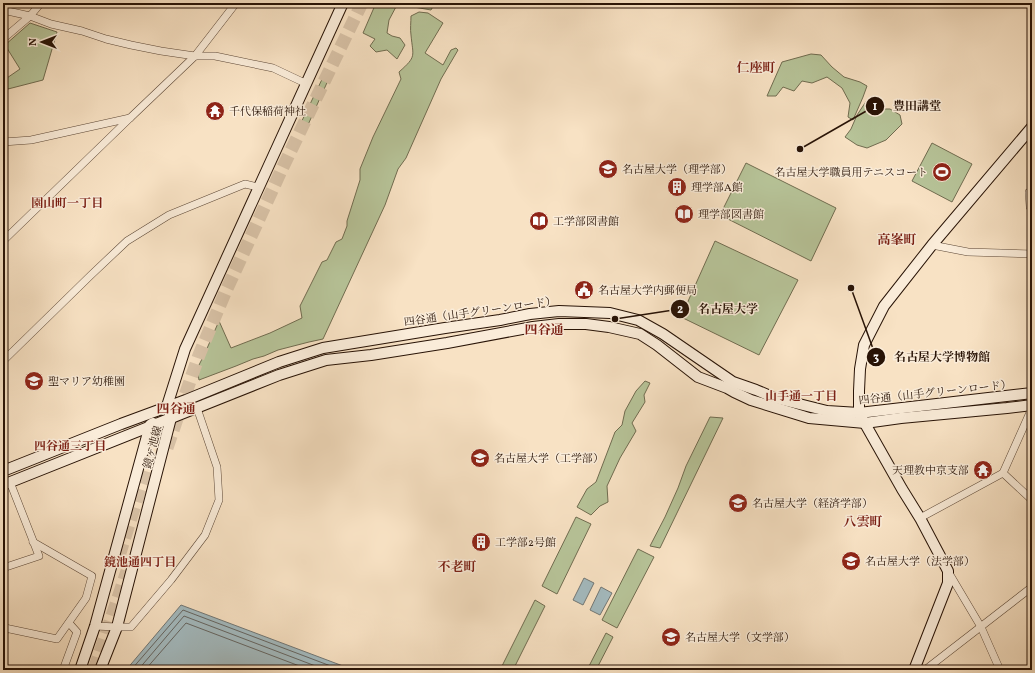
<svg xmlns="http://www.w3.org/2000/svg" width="1035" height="673" viewBox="0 0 1035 673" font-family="Vollkorn,'Noto Serif JP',serif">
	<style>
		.green { fill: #b7c499; stroke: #706c50 }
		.water { fill: #a3babf; stroke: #727775 }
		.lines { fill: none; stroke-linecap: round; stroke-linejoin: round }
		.shore { stroke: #666662; stroke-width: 1 }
		.highway-tunnel { stroke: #d9c3a8; stroke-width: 13; stroke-dasharray: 13 6; stroke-linecap: butt }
		.street-casing { stroke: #5c4736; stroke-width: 8 }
		.secondary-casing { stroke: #281306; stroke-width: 12 }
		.street { stroke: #faecd9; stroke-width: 7 }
		.secondary { stroke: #faecd9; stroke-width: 10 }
		.labels { text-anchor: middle; stroke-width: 3; stroke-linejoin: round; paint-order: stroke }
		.poi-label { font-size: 11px; fill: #281306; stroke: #faecd9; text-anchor: start }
		.street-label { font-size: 11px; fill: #281306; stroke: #faecd9 }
		.neighbourhood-label { font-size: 12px; font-weight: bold; fill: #7a1f14; stroke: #faecd9 }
		.quarter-label { font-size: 13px; font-weight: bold; fill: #7a1f14; stroke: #faecd9 }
		.leader { fill: none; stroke: #281306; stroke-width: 1.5 }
		.callout-dot { fill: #281306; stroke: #faecd9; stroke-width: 1.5 }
		.mark-label { font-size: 12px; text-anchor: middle; font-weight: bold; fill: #fff }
		.callout-label { font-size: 12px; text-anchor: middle; font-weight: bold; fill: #281306; stroke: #faecd9; stroke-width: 3; stroke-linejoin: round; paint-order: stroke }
	</style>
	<rect width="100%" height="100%" fill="#f8e2c4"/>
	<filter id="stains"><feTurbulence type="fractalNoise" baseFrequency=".005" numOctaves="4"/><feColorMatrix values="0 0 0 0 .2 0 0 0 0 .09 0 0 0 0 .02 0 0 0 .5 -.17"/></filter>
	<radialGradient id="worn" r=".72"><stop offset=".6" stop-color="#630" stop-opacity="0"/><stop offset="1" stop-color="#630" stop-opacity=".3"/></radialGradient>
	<g class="green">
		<polygon points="376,3 398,3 389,20 387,33 392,36 400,38 405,45 397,59 387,50 376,52 370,46 375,39 363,33"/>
		<polygon points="410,3 435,3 431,10 414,7"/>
		<path d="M419 12 428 13 443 23 425 53 443 65 451 50 456 48 458 50 441 79 406 158 398 169 385 205 323 339 309 342 278 350 264 356 253 359 236 366 199 380 197 369 205 353 219 321 231 348 270 333 302 318 300 306 322 262 327 260 336 242 342 239 347 226V221L360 180V169L373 137 401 79 399 72C417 56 413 57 411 35 410 29 411 22 411 16Z"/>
		<polygon points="30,23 57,32 43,80 8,89 4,80 20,69 5,45"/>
		<polygon points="811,54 821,55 832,67 844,77 860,82 867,86 863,97 853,120 848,117 850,103 842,88 827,77 812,83 802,81 794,91 783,87 776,96 767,96 782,62"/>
		<polygon points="327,69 330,76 307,127 304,130 297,131"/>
		<polygon points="867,100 878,109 890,109 900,115 902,124 886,140 867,148 857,145 845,137 851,129 857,115"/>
		<polygon points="932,143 972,164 952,202 912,181"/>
		<polygon points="746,163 836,208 811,261 720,215"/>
		<polygon points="715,241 798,280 759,355 681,317"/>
		<polygon points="645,381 650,383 644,395 645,402 632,423 636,431 620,458 607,486 608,502 600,506 591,515 577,507 587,489 596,482 615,432 622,425 625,411 636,391"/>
		<polygon points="710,417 723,418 660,548 650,546 665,517 678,488 686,466"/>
		<polygon points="576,517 591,524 557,594 542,586"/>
		<polygon points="638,549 654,557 617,628 602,620"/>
		<polygon points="535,600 545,606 513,670 500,670"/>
		<polygon points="606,633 613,637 596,670 587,670"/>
	</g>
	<g class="water">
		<polygon points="584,578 594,583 583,605 573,600"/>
		<polygon points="601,587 612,593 600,615 590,610"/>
		<polygon points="181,605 343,666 341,670 126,670"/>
	</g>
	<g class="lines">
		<g class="shore">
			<polyline points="131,670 183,610 336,668 338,670"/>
			<polyline points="138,670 184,616 326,670"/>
			<polyline points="145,670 186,623 310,670"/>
		</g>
		<g class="highway-tunnel">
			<polyline points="167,448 179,413 199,355 225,293 281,171 362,3"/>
			<polyline points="119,556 164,413"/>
			<polyline points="94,670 127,571"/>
		</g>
		<defs>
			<g id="street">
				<polyline points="3,10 30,16 51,24 82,31 106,39 131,45 161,51 195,56 215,56 273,68 307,84"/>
				<polyline points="3,39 30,16 41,3"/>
				<polyline points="3,142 31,140 130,118 195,56 236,3"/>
				<polyline points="1032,191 1029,192 1030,207 1032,210"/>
				<polyline points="3,241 130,118"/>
				<polyline points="932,245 968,252 1032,254"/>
				<polyline points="3,361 91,275 127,241 169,215 245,184 258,187"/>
				<polyline points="1003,473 1032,500"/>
				<polyline points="920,518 1003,473 1032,408"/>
				<polyline points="3,568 39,556 10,482"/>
				<polyline points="949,573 981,627 1000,670"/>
				<polyline points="3,623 5,628 3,640"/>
				<polyline points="95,626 117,627 131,627 171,580 205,535 219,500 217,467 197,408"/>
				<polyline points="5,628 57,639 86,598 92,576 33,542"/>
				<polyline points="63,670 77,632 69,623"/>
				<polyline points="925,670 1032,587"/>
			</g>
			<g id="secondary">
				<polyline points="163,410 167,406 185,349 343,3"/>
				<polyline points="3,471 121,424 186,400 279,362 323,348 445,328 500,320 530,314 559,311 610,313 638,320 663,334 733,382 756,390 775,398 827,411 859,413 1032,393"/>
				<polyline points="3,485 279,375 326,360 371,355 447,343 533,327 559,324 586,324 609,327 640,334 657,345 698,377 727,388 734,392 751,400 809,418 865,423 901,418 1007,408 1032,405"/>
				<polyline points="80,670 95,626 150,425 153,423"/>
				<polyline points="100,670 117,627 171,418 170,414"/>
				<polyline points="914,670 948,583 948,571 920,518 902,489 859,413 859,391 860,369 864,345 884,306 932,245 1032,127"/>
			</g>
		</defs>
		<use href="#street" class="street-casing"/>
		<use href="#secondary" class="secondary-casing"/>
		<use href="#street" class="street"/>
		<use href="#secondary" class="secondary"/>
	</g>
	<defs>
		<symbol id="temple-disc" viewBox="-11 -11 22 22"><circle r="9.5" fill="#8f2418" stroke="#faecd9"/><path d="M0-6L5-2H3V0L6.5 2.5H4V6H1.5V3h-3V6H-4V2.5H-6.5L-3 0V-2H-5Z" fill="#fff"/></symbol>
		<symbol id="university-disc" viewBox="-11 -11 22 22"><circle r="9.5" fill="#8f2418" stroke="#faecd9"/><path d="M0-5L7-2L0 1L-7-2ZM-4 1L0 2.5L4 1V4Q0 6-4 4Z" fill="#fff"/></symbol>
		<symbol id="stadium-disc" viewBox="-11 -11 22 22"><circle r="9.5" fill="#8f2418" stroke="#faecd9"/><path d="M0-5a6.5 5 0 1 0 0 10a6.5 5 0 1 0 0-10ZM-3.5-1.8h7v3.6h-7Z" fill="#fff"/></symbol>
		<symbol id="building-disc" viewBox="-11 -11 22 22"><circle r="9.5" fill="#8f2418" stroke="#faecd9"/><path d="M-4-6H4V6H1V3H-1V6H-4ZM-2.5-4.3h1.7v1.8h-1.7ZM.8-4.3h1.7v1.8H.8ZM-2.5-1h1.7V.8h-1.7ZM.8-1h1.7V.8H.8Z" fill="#fff"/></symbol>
		<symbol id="library-disc" viewBox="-11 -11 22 22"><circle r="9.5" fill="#8f2418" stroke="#faecd9"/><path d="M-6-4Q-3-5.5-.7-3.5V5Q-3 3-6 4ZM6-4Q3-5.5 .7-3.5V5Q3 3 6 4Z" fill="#fff"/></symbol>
		<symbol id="civic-disc" viewBox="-11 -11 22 22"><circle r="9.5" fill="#8f2418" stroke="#faecd9"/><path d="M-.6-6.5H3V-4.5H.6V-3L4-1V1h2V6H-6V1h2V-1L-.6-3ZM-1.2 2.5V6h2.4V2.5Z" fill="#fff"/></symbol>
		<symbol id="school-disc" viewBox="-11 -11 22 22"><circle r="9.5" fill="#8f2418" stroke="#faecd9"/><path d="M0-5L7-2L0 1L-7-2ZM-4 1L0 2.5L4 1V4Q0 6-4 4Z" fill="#fff"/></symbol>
	</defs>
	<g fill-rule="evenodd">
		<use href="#temple-disc" x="204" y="100" width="22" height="22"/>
		<use href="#university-disc" x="597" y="158" width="22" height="22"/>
		<use href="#stadium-disc" x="931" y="161" width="22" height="22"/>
		<use href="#building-disc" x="666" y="176" width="22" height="22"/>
		<use href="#library-disc" x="673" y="203" width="22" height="22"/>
		<use href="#library-disc" x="528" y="210" width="22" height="22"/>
		<use href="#civic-disc" x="573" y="279" width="22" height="22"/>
		<use href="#school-disc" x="23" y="370" width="22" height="22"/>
		<use href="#university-disc" x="469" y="447" width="22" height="22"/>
		<use href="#temple-disc" x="972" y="459" width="22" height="22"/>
		<use href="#university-disc" x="727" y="492" width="22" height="22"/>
		<use href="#building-disc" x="470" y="531" width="22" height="22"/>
		<use href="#university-disc" x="840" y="550" width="22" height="22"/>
		<use href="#university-disc" x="660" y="626" width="22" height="22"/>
	</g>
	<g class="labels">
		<g class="poi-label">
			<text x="229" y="115">千代保稲荷神社</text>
			<text x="622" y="173">名古屋大学（理学部）</text>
			<text x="928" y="176" text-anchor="end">名古屋大学職員用テニスコート</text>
			<text x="691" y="191">理学部A館</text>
			<text x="698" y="218">理学部図書館</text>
			<text x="553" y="225">工学部図書館</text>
			<text x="598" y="294">名古屋大学内郵便局</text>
			<text x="48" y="385">聖マリア幼稚園</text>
			<text x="494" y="462">名古屋大学（工学部）</text>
			<text x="969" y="474" text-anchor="end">天理教中京支部</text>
			<text x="752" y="507">名古屋大学（経済学部）</text>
			<text x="495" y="546">工学部2号館</text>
			<text x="865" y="565">名古屋大学（法学部）</text>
			<text x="685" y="641">名古屋大学（文学部）</text>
		</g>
		<g class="street-label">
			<text transform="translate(480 311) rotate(-8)" y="4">四谷通（山手グリーンロード）</text>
			<text transform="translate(935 392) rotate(-6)" y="4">四谷通（山手グリーンロード）</text>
			<text transform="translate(152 447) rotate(-75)" y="4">鏡ヶ池線</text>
		</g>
		<g class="neighbourhood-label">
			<text x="67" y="207">園山町一丁目</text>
			<text x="801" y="400">山手通一丁目</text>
			<text x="70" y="450">四谷通三丁目</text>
			<text x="140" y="566">鏡池通四丁目</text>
		</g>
		<g class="quarter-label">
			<text x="756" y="72">仁座町</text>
			<text x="897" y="244">高峯町</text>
			<text x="544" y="334">四谷通</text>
			<text x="176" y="413">四谷通</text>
			<text x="863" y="526">八雲町</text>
			<text x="457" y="571">不老町</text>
		</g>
	</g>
	<path class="leader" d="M800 149L875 106M615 319L680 309M851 288L876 357"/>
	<g class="callout-dot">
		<circle cx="800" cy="149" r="4"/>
		<circle cx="615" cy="319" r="4"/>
		<circle cx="851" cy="288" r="4"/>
		<circle cx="875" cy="106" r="10"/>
		<circle cx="680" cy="309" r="10"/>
		<circle cx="876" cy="357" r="10"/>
	</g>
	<g class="mark-label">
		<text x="875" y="110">1</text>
		<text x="680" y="313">2</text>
		<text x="876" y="361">3</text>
	</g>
	<g class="callout-label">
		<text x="917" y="110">豊田講堂</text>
		<text x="728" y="313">名古屋大学</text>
		<text x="942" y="361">名古屋大学博物館</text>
	</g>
	<rect width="1035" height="673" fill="none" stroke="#f8e2c4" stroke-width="16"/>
	<rect x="4" y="4" width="1027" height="665" fill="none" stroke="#281306" stroke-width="2"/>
	<rect x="8" y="8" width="1019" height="657" fill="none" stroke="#281306"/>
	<g transform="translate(42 42) rotate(270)" stroke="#faecd9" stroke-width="3" paint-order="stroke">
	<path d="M0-3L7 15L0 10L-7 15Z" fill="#281306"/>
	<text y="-6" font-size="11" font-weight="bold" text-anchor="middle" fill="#281306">N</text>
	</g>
	<rect width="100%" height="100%" filter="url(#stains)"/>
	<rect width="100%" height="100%" fill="url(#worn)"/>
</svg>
